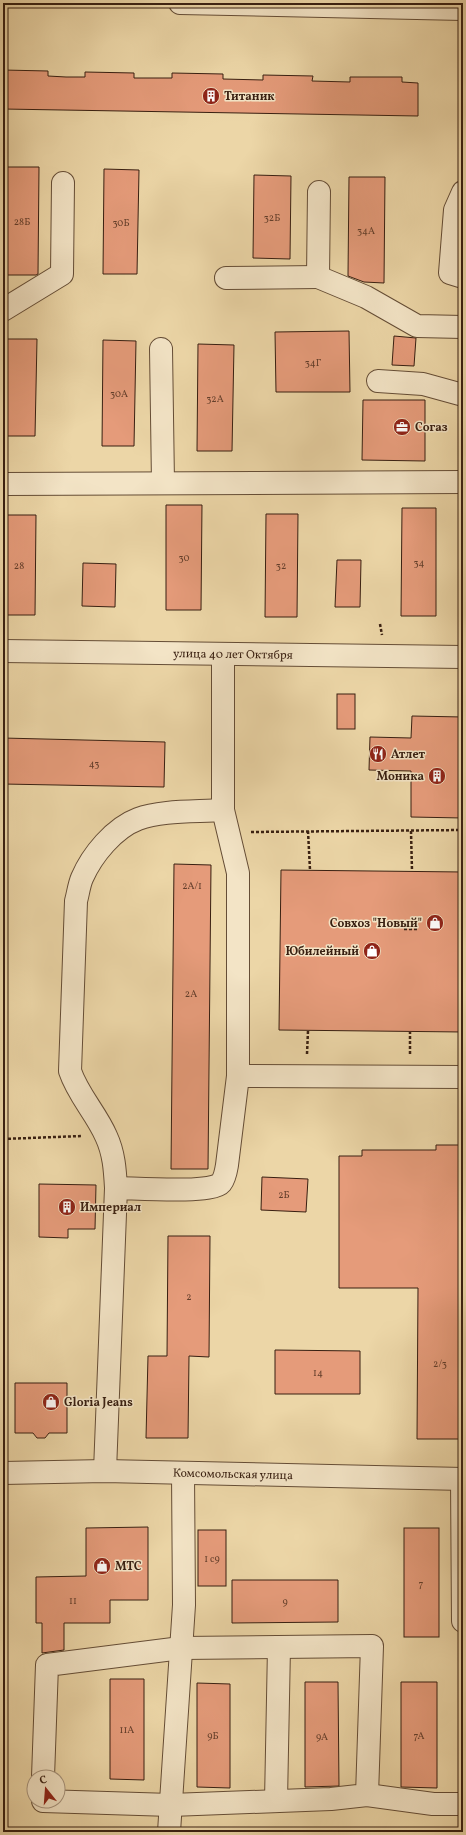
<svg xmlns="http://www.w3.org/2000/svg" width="466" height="1835" viewBox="0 0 466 1835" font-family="Vollkorn,serif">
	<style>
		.building { fill: #e59b7a; stroke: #381f11 }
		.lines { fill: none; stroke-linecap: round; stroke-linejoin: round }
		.minor-casing { stroke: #654d36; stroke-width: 24 }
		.path { stroke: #381f11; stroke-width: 2.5; stroke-dasharray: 3 2; stroke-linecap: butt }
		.minor { stroke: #f3e4c6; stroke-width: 22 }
		.labels { text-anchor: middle; stroke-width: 3; stroke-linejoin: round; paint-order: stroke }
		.number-label { font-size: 10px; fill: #633e2b }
		.poi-label { font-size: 12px; font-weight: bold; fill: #381f11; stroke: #f3e4c6; text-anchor: start }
		.street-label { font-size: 12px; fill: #381f11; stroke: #f3e4c6 }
	</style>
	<rect width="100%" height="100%" fill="#ecd6a7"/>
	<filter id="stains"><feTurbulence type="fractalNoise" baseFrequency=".005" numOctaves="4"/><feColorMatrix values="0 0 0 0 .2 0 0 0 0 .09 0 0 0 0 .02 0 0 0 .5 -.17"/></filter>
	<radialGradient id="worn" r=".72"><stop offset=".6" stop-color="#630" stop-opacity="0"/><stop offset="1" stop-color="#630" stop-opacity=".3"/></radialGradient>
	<g class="building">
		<polygon points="3,70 48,71 48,76 66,77 85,77 85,72 134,73 134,78 172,78 172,73 223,74 223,79 263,80 263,75 313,76 312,81 350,82 350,77 402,77 402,82 418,83 418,116 3,109"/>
		<polygon points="6,167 39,167 38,274 36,275 5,275"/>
		<polygon points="104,169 139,170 137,274 103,274"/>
		<polygon points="254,175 291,176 290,259 253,258"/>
		<polygon points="349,177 385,177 384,283 364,282 348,276"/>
		<polygon points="349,331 350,392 276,392 275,332"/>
		<polygon points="394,336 416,338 414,366 392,365"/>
		<polygon points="3,339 37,339 35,436 3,436"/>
		<polygon points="103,340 136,341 134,446 102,446"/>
		<polygon points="198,344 234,345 232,451 197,451"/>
		<polygon points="363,400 425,400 425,461 362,460"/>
		<polygon points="166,505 202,505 201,610 166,610"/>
		<polygon points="402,508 436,508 436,616 401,616"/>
		<polygon points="266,514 298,514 297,617 265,617"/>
		<polygon points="3,515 36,515 35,615 3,615"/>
		<polygon points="337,560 361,560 360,607 335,607"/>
		<polygon points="83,563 116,564 115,607 82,606"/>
		<rect x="337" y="694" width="18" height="35"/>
		<polygon points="412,716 463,717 463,818 411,817 411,771 369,770 370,737 411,738"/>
		<polygon points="3,738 165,742 164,787 3,784"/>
		<polygon points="174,864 211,865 208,1169 171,1169"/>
		<polygon points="281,870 463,872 463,1032 279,1030"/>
		<polygon points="436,1145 463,1145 463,1439 417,1439 418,1288 339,1288 339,1156 362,1156 362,1150 436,1150"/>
		<polygon points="262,1177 308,1179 306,1212 261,1210"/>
		<polygon points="39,1184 96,1185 95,1229 68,1229 68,1238 39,1237"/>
		<polygon points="168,1236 210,1236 209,1357 189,1356 188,1438 146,1438 148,1356 167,1356"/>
		<polygon points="275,1350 360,1351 360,1394 275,1394"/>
		<polygon points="15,1383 67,1383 67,1433 49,1433 45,1438 37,1438 33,1433 15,1433"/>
		<polygon points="148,1527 148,1600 110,1600 110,1623 64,1623 64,1650 42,1653 42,1623 36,1623 36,1577 86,1576 86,1528"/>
		<rect x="404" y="1528" width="35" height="109"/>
		<rect x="198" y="1530" width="28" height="56"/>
		<polygon points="232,1580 338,1580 338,1622 232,1623"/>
		<polygon points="110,1679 144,1679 144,1780 110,1779"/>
		<polygon points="305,1682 338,1682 339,1786 305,1787"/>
		<polygon points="401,1682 437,1682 437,1788 401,1787"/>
		<polygon points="197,1683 230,1684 230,1788 197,1787"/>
	</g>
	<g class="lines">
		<defs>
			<g id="minor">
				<polyline points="180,3 463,9"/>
				<polyline points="319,192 318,277 366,297 417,326 463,327"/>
				<polyline points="463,192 455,210 450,273 463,277"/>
				<polyline points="226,278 318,277"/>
				<polyline points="3,310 62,274 63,183"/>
				<polyline points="161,349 163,483"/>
				<polyline points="378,381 423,384 463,395"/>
				<polyline points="3,484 463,482"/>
				<path id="s1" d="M3 651 463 657"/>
				<polyline points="238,1076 463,1077"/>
				<path d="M116 1188C115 1170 114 1153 106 1136 96 1113 78 1095 70 1071L76 901C78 894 79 885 82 878 92 855 114 828 138 819 161 810 197 812 223 810"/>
				<path d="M105 1471 116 1188C133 1188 212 1194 221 1183 225 1178 226 1171 227 1165L238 1076V873L223 810V654"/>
				<path id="s2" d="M3 1473 105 1471 463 1479"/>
				<polyline points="462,1479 463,1621"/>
				<polyline points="367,1795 433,1804 463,1804"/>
				<polyline points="43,1801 171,1805 331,1799 367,1795 372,1646 181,1648 47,1665 43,1777"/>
				<polyline points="276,1801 279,1647"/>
				<polyline points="169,1832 184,1605 183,1473"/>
			</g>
		</defs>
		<use href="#minor" class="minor-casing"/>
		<g class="path">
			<polyline points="380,624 382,635"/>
			<polyline points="308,831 310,870"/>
			<polyline points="411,831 412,871"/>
			<polyline points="251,832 463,830"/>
			<polyline points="404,929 418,929"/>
			<polyline points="307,1054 308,1031"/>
			<polyline points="410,1054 410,1032"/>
			<polyline points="3,1139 82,1136"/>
		</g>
		<use href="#minor" class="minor"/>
	</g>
	<defs>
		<symbol id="building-disc" viewBox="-11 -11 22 22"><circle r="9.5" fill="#8f2418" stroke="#f3e4c6"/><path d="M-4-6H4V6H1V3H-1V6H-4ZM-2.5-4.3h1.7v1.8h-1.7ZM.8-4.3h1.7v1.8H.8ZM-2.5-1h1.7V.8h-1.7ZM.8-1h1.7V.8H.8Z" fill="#fff"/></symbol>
		<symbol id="office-disc" viewBox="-11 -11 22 22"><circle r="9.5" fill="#8f2418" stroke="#f3e4c6"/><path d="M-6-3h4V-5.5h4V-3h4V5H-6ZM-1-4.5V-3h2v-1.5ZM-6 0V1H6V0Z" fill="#fff"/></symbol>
		<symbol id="restaurant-disc" viewBox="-11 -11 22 22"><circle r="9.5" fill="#8f2418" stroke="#f3e4c6"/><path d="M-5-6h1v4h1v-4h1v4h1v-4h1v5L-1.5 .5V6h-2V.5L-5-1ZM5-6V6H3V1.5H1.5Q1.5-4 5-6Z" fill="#fff"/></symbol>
		<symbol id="shop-disc" viewBox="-11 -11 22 22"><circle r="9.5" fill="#8f2418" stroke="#f3e4c6"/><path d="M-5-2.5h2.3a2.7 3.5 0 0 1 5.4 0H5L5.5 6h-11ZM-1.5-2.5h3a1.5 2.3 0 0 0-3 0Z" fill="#fff"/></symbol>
	</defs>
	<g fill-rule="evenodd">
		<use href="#building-disc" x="201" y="86" width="20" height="20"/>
		<use href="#office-disc" x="392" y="417" width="20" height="20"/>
		<use href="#restaurant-disc" x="368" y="744" width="20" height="20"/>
		<use href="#building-disc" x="427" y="766" width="20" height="20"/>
		<use href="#shop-disc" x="425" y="913" width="20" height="20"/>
		<use href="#shop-disc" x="362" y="941" width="20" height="20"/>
		<use href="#building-disc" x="57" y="1197" width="20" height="20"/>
		<use href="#shop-disc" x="41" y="1392" width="20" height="20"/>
		<use href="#shop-disc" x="92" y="1556" width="20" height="20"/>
	</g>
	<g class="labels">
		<g class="number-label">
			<text x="272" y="221">32Б</text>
			<text x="22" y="225">28Б</text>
			<text x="121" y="226">30Б</text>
			<text x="366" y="234">34А</text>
			<text x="313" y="366">34Г</text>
			<text x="119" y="397">30А</text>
			<text x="215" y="402">32А</text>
			<text x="184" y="561">30</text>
			<text x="419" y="566">34</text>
			<text x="19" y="569">28</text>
			<text x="281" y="569">32</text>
			<text x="94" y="767">43</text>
			<text x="192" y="889">2А/1</text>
			<text x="191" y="997">2А</text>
			<text x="284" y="1198">2Б</text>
			<text x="189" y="1300">2</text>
			<text x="440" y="1367">2/3</text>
			<text x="318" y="1376">14</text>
			<text x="212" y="1562">1 с9</text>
			<text x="421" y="1587">7</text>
			<text x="73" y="1604">11</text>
			<text x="285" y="1605">9</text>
			<text x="127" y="1733">11А</text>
			<text x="213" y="1739">9Б</text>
			<text x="419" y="1739">7А</text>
			<text x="322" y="1740">9А</text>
		</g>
		<g class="poi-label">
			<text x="224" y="100">Титаник</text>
			<text x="415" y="431">Согаз</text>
			<text x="391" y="758">Атлет</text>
			<text x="424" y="780" text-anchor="end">Моника</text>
			<text x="422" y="927" text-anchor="end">Совхоз "Новый"</text>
			<text x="359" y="955" text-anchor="end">Юбилейный</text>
			<text x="80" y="1211">Империал</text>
			<text x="64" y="1406">Gloria Jeans</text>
			<text x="115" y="1570">МТС</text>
		</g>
		<g class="street-label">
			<text dy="4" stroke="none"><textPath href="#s1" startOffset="230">улица 40 лет Октября</textPath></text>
			<text dy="4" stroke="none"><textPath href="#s2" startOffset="230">Комсомольская улица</textPath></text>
		</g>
	</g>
	<rect width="466" height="1835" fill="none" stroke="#ecd6a7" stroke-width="16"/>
	<rect x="4" y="4" width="458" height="1827" fill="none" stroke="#381f11" stroke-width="2"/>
	<rect x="8" y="8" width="450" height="1819" fill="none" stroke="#381f11"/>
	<g transform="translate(46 1789) rotate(343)"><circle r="19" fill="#f3e4c6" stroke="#a8957e"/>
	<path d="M0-3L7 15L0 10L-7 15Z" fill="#8f2418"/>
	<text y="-6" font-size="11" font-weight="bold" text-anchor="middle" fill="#381f11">С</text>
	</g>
	<rect width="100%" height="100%" filter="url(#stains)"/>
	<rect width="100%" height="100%" fill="url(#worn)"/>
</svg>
